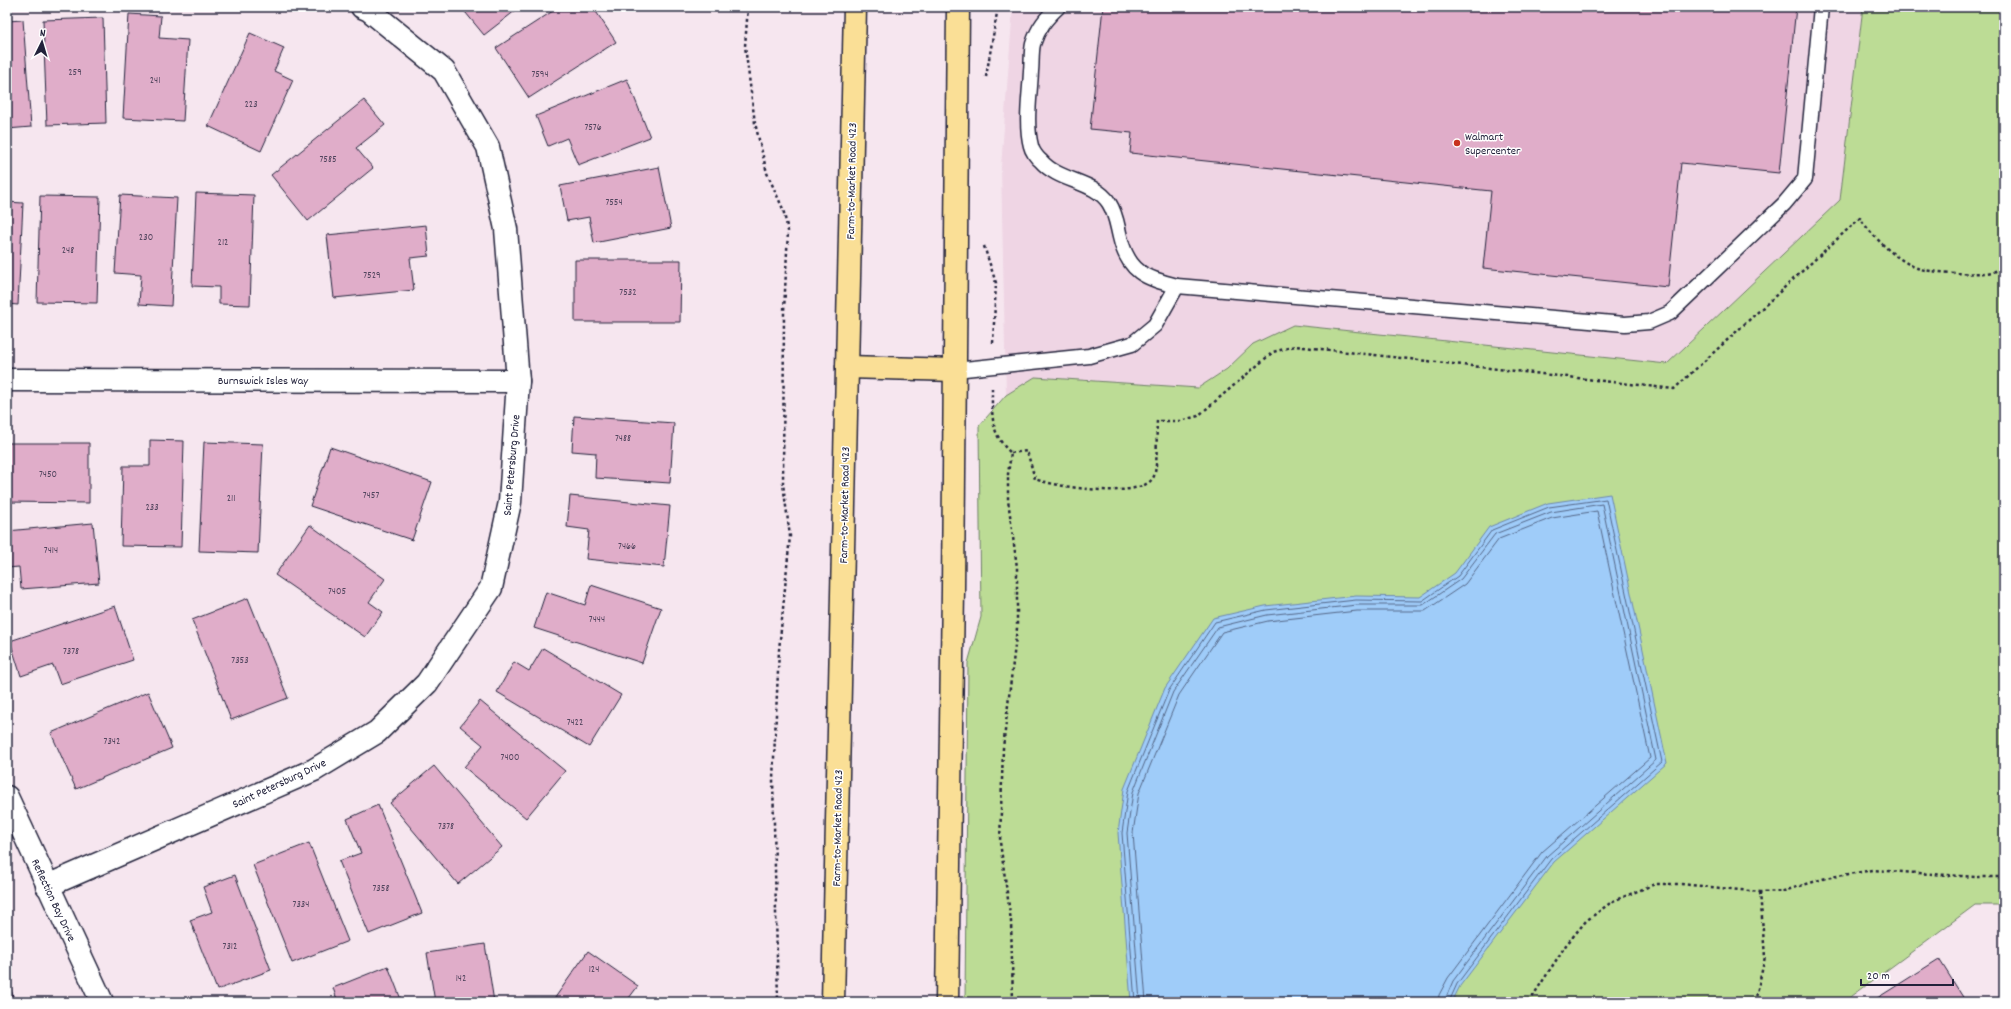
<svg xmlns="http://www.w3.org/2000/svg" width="2011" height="1009" viewBox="0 0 2011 1009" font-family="Dekko,sans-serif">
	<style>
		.built { fill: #efd5e4 }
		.green { fill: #bcdc95; stroke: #6f7f68 }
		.water { fill: #9fccf9; stroke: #6d88ad }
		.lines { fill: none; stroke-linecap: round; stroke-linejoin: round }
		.shore { stroke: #546687; stroke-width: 1 }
		.building { fill: #e0adc9; stroke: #22223b }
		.service-casing { stroke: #22223b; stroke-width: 17 }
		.minor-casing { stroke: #22223b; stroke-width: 25 }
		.primary-casing { stroke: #22223b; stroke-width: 25 }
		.path { stroke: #22223b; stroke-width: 2.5; stroke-dasharray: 3 3; stroke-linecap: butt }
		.service { stroke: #fff; stroke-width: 14 }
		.minor { stroke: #fff; stroke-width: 22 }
		.primary { stroke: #fadf96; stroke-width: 22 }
		.poi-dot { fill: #c8321e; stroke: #fff; stroke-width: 1.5 }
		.labels { text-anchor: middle; stroke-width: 3; stroke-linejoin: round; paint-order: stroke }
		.number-label { font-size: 10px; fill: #52455e }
		.poi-label { font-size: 12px; fill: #22223b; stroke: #fff; text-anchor: start }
		.street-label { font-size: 12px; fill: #22223b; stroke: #fff }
	</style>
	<rect width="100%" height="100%" fill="#f6e6ef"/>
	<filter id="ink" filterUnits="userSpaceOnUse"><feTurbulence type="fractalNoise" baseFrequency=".025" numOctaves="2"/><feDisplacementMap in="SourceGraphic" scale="8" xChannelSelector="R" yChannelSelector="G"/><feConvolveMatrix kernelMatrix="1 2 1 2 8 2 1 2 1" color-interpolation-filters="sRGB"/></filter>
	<g filter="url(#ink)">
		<polygon class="built" points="1013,7 1863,7 1840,200 1667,364 1293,325 1253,344 1227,369 1198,388 1035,377 1006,395 1001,167"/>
		<polygon class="green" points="1863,7 2004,7 2004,905 1975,905 1844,1002 965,1002 968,663 981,617 979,426 1006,395 1035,377 1198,388 1227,369 1253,344 1293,325 1667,364 1840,200"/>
		<polygon class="water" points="1610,494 1667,763 1554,862 1460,986 1452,1002 1131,1002 1118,833 1124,789 1165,688 1213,618 1265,606 1356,596 1420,597 1455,573 1489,527 1548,503"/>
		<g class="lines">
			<g class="shore">
				<polyline points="1135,1002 1122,833 1128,791 1169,690 1215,622 1266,610 1356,600 1422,601 1458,576 1492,530 1549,507 1606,499 1662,762 1551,859 1457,984 1449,1002"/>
				<polyline points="1140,1002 1127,833 1133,792 1173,692 1218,627 1267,615 1357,605 1423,605 1461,579 1495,534 1551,512 1602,504 1656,760 1547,856 1453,981 1444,1002"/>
				<polyline points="1146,1002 1133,833 1139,793 1179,695 1222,632 1268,621 1357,611 1425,611 1465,584 1499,539 1552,518 1597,511 1650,758 1542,852 1448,978 1439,995 1438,1002"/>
			</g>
		</g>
		<g class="building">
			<polygon points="461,7 520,7 484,35"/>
			<polygon points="559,7 593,7 616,42 529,98 496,48"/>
			<polygon points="1103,7 1796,7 1779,173 1681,163 1668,287 1483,268 1491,191 1130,153 1132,133 1090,129"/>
			<polygon points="129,14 161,16 159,38 188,40 183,121 123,118"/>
			<polygon points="103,18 106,123 47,125 43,20"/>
			<polygon points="23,20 31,127 7,129 7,21"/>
			<polygon points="250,33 284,48 274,71 293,80 261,151 208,126"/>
			<polygon points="627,79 650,137 578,165 567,138 548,146 536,116"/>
			<polygon points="364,100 385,125 356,148 373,168 308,221 271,175"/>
			<polygon points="659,167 671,228 594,243 589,217 567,221 560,186"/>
			<polygon points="196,193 254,195 250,305 219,304 219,287 192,286"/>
			<polygon points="120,195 177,198 171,306 139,304 141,275 115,273"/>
			<polygon points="40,196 100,197 97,303 37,302"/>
			<polygon points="7,202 23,203 18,305 7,304"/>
			<polygon points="426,225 429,256 410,258 414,290 334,298 327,235"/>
			<polygon points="575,260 681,260 680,322 575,322"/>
			<polygon points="574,416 674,423 670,483 595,478 596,453 572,451"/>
			<polygon points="150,440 184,441 181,547 121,546 123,466 150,466"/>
			<polygon points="204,442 263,444 258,553 199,551"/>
			<polygon points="7,443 89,443 89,503 7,502"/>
			<polygon points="330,447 432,482 412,540 310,506"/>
			<polygon points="570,496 670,506 664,567 586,559 589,530 567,527"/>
			<polygon points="93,523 99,583 21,589 19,567 7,568 7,531"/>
			<polygon points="310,525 385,579 369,602 383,612 365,637 275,575"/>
			<polygon points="591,585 661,608 642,663 534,628 546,592 585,605"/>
			<polygon points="248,598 288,698 231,720 192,620"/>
			<polygon points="115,606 133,660 60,684 53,665 21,676 10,641"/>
			<polygon points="543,648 621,695 589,747 497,692 514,662 529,671"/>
			<polygon points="148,692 172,748 76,789 51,733"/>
			<polygon points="480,701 565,771 526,818 464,767 483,745 460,726"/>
			<polygon points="434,766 502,847 458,884 390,803"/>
			<polygon points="378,805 422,913 369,934 339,861 361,853 347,819"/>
			<polygon points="309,843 348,941 292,963 253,865"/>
			<polygon points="235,875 271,970 217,990 190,920 212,912 203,887"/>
			<polygon points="485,944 494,1002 435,1002 427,953"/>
			<polygon points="588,951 638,986 626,1002 552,1002"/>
			<polygon points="1939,959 1966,1002 1871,1002"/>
			<polygon points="388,966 402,1002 338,1002 333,988"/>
			<polygon points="7,978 15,1002 7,1002"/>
		</g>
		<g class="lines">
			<defs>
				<g id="service">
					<path d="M1058 7C1046 18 1038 28 1033 44 1031 52 1032 63 1031 71 1030 95 1025 123 1031 146 1032 151 1037 158 1041 161 1059 182 1094 180 1109 203 1116 214 1117 225 1120 237 1128 272 1145 278 1177 286L1625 324 1649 322 1670 313 1784 204 1805 179 1821 7"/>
					<polyline points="955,370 1089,356 1132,344 1155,325 1177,286"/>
				</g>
				<g id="minor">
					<polyline points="7,380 518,381"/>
					<polyline points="7,797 102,1002"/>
					<polyline points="47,886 314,770 377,732 427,683 491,588 510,502 518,381 506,229 488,147 444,71 369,10 362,7"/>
				</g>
				<g id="primary">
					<polyline points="847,367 955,370"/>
					<polyline points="833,1002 855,7"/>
					<polyline points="947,1002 953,590 958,7"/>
				</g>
			</defs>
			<use href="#service" class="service-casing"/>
			<use href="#minor" class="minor-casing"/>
			<use href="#primary" class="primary-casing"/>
			<g class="path">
				<polyline points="748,7 745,46 755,123 767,173 783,209 788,231 784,311 783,484 790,536 779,650 773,779 778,1002"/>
				<polyline points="986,77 998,7"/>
				<polyline points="984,246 996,283 993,343"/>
				<path d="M992 388C992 415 990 434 1011 453L1008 474V500L1017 567V628L1003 748 1000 842 1011 921 1013 1002"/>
				<path d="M1011 453 1027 451 1035 479C1056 487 1144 501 1154 476 1158 465 1156 434 1157 421H1180L1198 416 1273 352 1295 346 1674 389 1860 218C1872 236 1896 260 1917 268 1930 273 1978 275 1993 272 1996 271 2000 269 2004 268"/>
				<polyline points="1529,1002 1566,945 1586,921 1613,901 1655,884 1681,884 1760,892 1784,891 1826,878 1873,870 1976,877 2004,877"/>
				<polyline points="1755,1002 1765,957 1760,892"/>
			</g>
			<use href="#service" class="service"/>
			<use href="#minor" class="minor"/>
			<use href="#primary" class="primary"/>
		</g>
	</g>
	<circle class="poi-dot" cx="1457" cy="143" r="4"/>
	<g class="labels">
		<g class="number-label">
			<text x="75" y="75">259</text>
			<text x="540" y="77">7594</text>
			<text x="155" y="83">241</text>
			<text x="251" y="107">223</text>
			<text x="593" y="130">7576</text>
			<text x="328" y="162">7585</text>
			<text x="614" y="205">7554</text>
			<text x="146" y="240">230</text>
			<text x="223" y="245">212</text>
			<text x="68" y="253">248</text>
			<text x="372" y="278">7529</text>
			<text x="628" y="295">7532</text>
			<text x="623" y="441">7488</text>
			<text x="48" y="477">7450</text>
			<text x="371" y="498">7457</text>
			<text x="231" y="501">211</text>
			<text x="152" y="510">233</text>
			<text x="627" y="549">7466</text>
			<text x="51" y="553">7414</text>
			<text x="337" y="594">7405</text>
			<text x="597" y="622">7444</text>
			<text x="71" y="654">7378</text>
			<text x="240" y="663">7353</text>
			<text x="575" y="725">7422</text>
			<text x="112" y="744">7342</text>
			<text x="510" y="760">7400</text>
			<text x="446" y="829">7378</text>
			<text x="381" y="891">7358</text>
			<text x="301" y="907">7334</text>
			<text x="230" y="949">7312</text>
			<text x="594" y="972">124</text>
			<text x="461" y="981">142</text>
		</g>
		<g class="poi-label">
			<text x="1465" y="140">Walmart<tspan x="1465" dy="14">Supercenter</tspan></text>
		</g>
		<g class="street-label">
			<text transform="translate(851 181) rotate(-89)" y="4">Farm-to-Market Road 423</text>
			<text x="263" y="384">Burnswick Isles Way</text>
			<text transform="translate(511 465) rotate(-85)" y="4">Saint Petersburg Drive</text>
			<text transform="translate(844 505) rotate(-89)" y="4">Farm-to-Market Road 423</text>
			<text transform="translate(279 783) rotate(-25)" y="4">Saint Petersburg Drive</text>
			<text transform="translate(837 828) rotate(-89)" y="4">Farm-to-Market Road 423</text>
			<text transform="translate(54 900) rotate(65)" y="4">Reflection Bay Drive</text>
		</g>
	</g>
	<rect width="2011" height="1009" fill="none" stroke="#fff" stroke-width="24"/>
	<rect x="12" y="12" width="1987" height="985" fill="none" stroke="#22223b" stroke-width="1.5" filter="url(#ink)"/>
	<g transform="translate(42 42) rotate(5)" stroke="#ffffff" stroke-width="3" paint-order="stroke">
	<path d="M0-3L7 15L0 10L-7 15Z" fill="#22223b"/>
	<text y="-6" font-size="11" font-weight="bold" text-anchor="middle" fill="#22223b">N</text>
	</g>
	<path d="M1861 979v6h92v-6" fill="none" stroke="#22223b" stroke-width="2"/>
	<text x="1867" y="979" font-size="12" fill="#22223b" stroke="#ffffff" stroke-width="3" paint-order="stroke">20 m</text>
</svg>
